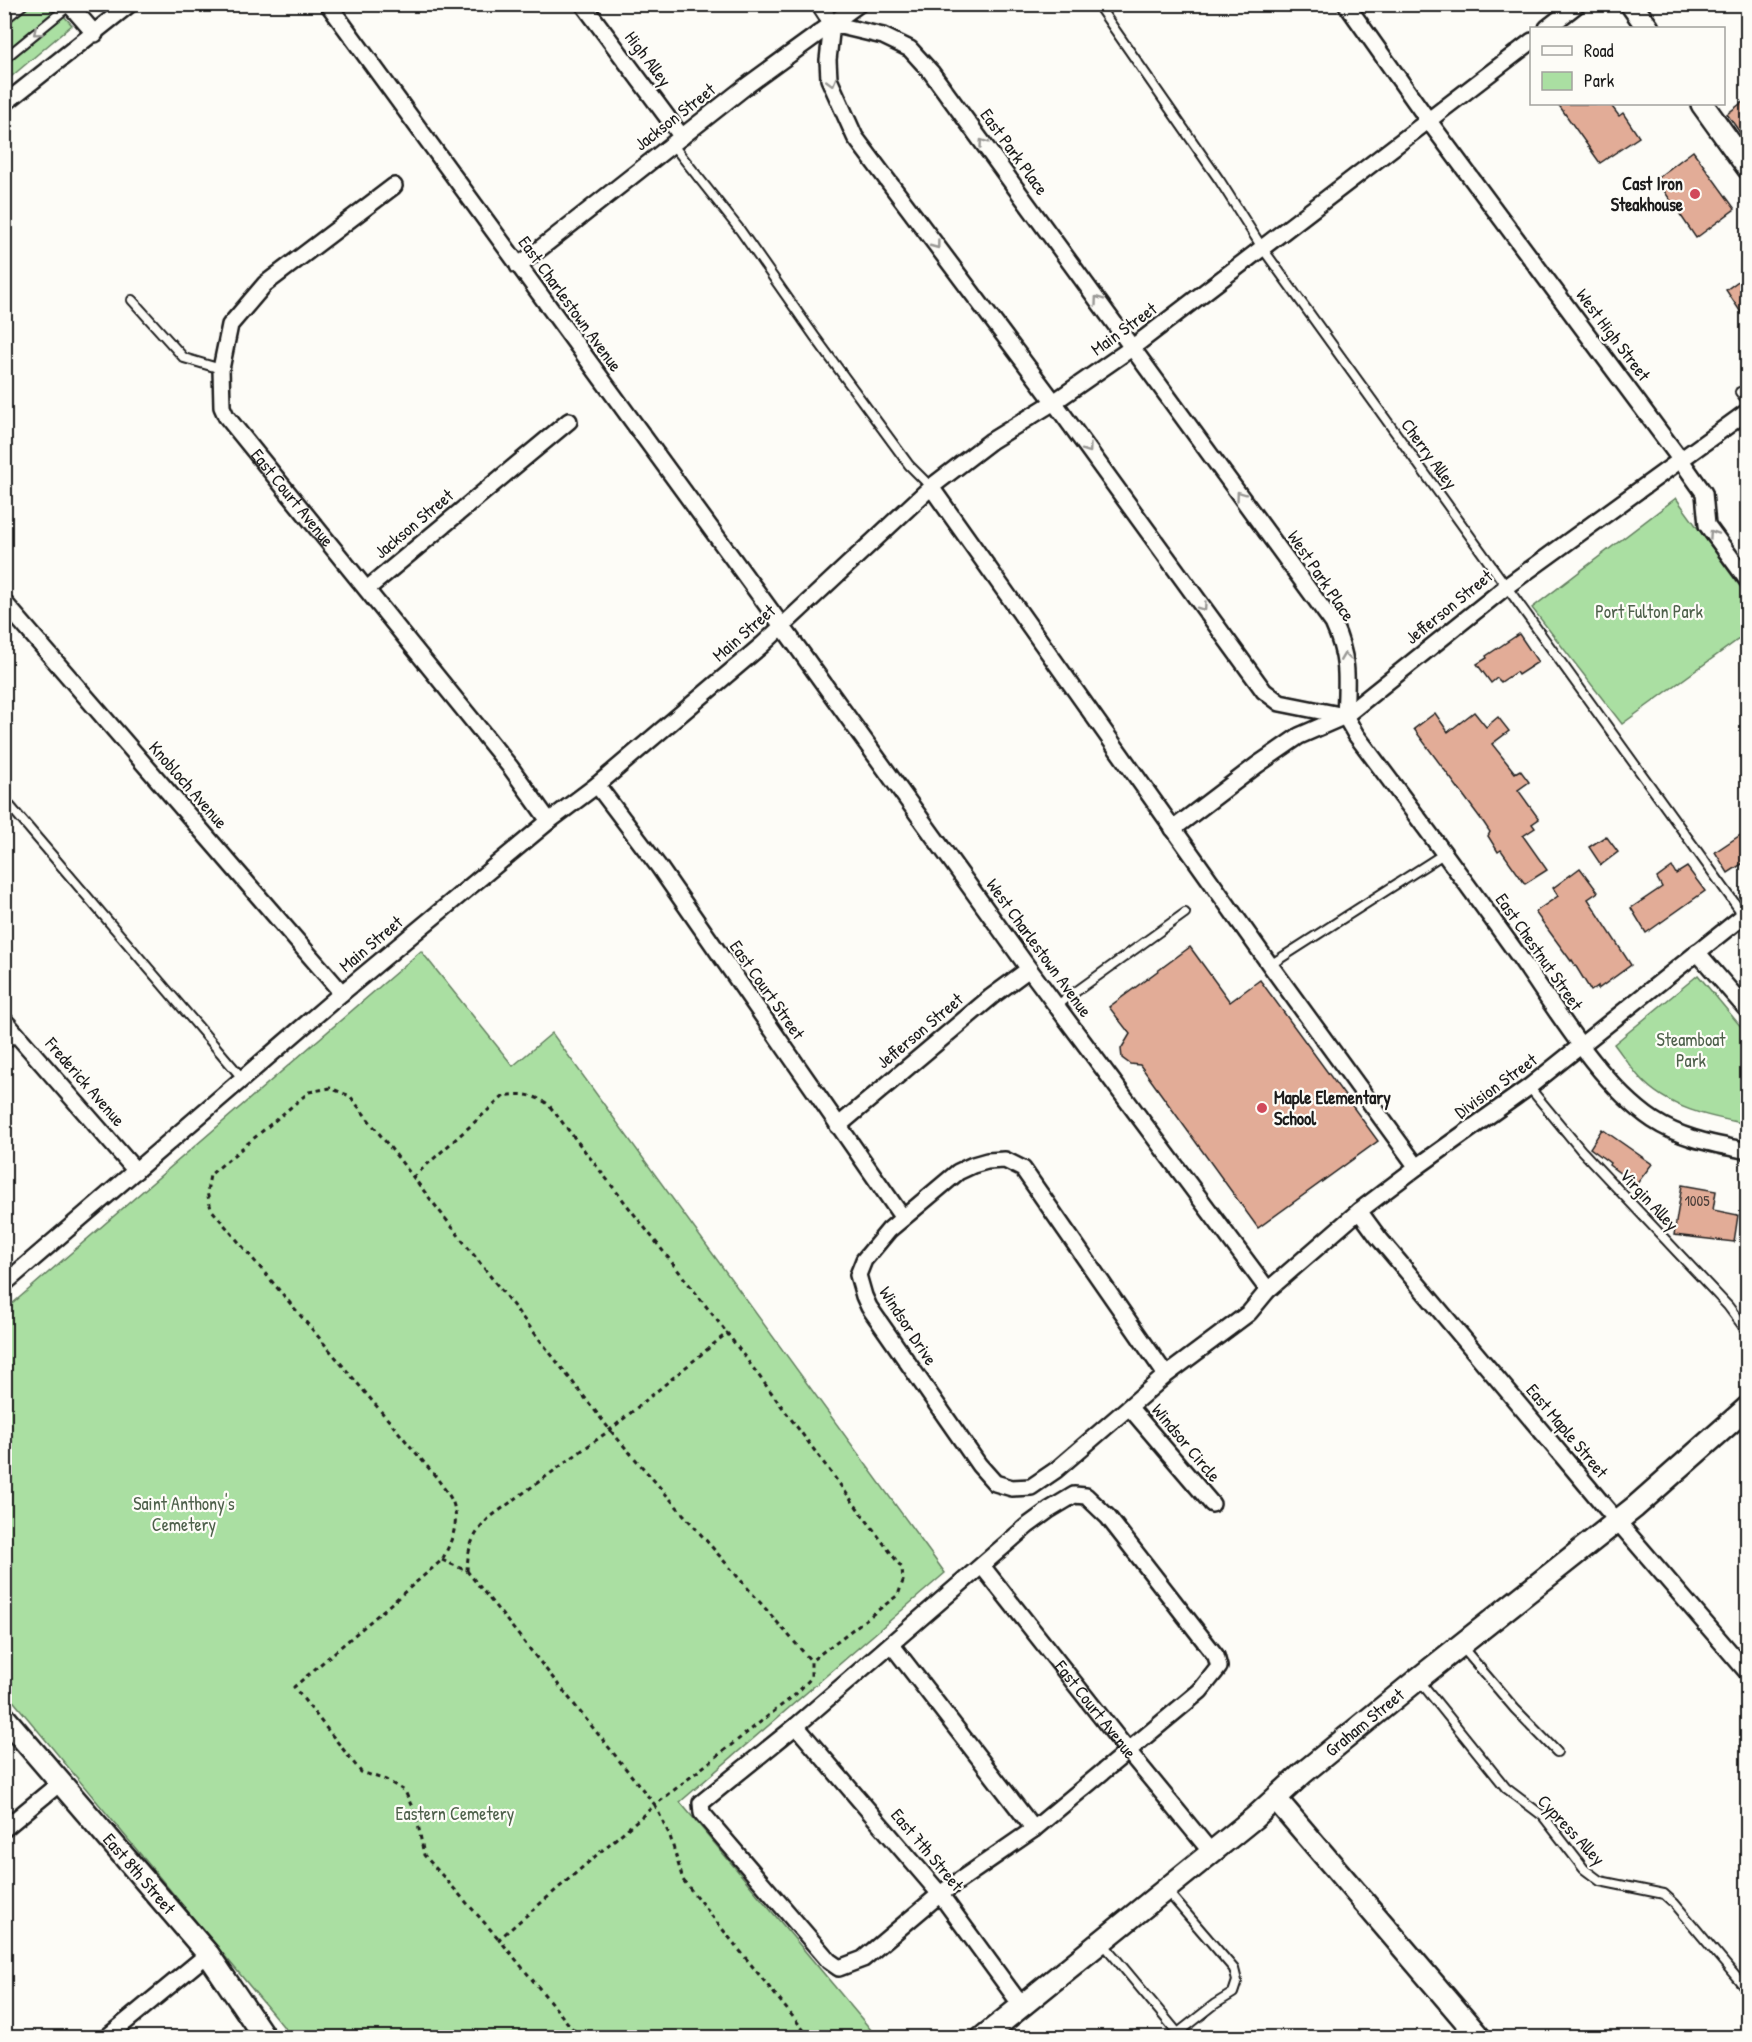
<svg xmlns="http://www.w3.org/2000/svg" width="1752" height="2042" viewBox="0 0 1752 2042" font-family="'Patrick Hand',sans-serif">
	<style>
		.green { fill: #aadfa2; stroke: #637e5f; stroke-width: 1.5 }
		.building { fill: #e2ac97; stroke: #1c1c1c; stroke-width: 1.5 }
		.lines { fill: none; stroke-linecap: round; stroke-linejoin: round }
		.lane-casing { stroke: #1c1c1c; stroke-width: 12 }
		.street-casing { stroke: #1c1c1c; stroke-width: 20 }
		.secondary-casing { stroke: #1c1c1c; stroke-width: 26 }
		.path { stroke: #1c1c1c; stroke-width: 3; stroke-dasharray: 4.5 4.5; stroke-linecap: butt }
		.lane { stroke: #fdfcf7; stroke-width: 8 }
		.street { stroke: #fdfcf7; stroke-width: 15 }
		.secondary { stroke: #fdfcf7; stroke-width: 21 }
		.rail { stroke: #1c1c1c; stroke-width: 4.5; stroke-dasharray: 9 4.5; stroke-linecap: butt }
		.oneway { stroke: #989794 }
		.poi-dot { fill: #d1495b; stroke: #fdfcf7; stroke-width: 2 }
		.labels { text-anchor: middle; stroke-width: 4.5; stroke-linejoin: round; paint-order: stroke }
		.number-label { font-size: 15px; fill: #4e403b }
		.street-label { font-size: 18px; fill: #1c1c1c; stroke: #fdfcf7 }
		.poi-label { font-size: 18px; font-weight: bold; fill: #1c1c1c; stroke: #fdfcf7; text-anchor: end }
		.park-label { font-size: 18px; fill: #4e604b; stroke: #fdfcf7 }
	</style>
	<rect width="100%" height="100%" fill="#fdfcf7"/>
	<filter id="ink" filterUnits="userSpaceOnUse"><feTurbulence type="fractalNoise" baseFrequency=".0167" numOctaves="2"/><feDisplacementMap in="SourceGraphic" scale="12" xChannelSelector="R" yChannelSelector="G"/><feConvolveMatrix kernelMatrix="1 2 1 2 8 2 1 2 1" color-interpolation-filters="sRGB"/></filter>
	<g filter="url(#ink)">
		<g class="green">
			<polygon points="5,5 54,5 72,25 5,82"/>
			<polygon points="1676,498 1747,596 1747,633 1622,724 1532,608"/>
			<polygon points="421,951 513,1066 552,1033 945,1573 680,1802 877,2037 292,2037 5,1691 5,1310"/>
			<path d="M1698 975 1747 1034V1124C1710 1117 1667 1108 1640 1078 1631 1068 1623 1056 1614 1044Z"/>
		</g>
		<g class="building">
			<polygon points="1748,98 1748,144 1727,114"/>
			<polygon points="1558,104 1610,104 1619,116 1623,113 1639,137 1600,163"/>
			<polygon points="1693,151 1735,209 1696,238 1656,179"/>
			<polygon points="1748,274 1748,323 1726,290"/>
			<polygon points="1519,634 1538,662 1518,675 1516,672 1501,682 1497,678 1491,683 1477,664 1487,658 1486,656"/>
			<polygon points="1474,712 1486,727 1498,717 1509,731 1492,744 1515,773 1520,770 1529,782 1518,790 1539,819 1532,824 1535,828 1523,836 1547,870 1525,884 1501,850 1498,852 1488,836 1490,832 1484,823 1414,729 1435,713 1448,732"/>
			<polygon points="1742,834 1748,842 1748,860 1728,873 1715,852"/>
			<polygon points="1606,836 1618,852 1601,865 1589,847"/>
			<polygon points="1672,867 1676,874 1687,867 1705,891 1646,933 1631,908 1662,887 1657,878"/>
			<polygon points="1580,868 1598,892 1588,899 1631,965 1598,989 1598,986 1591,991 1572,960 1571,961 1535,912 1558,896 1553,888"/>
			<polygon points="1190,947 1230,1002 1260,980 1378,1141 1258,1228 1140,1065 1130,1064 1122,1058 1121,1049 1130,1034 1109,1007"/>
			<polygon points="1602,1129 1652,1164 1636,1185 1609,1165 1610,1163 1590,1148"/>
			<polygon points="1682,1185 1716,1191 1713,1210 1738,1215 1734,1242 1674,1235"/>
		</g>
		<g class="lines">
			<defs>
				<g id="lane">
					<polyline points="1097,4 1220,181 1263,249 1739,909 1741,917"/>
					<polyline points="4,20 24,4"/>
					<polyline points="4,59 70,5"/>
					<polyline points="672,144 740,230 815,337 909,465 931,487"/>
					<polyline points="132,300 184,358 221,369"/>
					<polyline points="1740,392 1748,402"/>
					<polyline points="4,799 243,1079"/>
					<polyline points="1270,965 1445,853"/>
					<polyline points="1056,1006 1185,913"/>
					<polyline points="4,1046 17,1035"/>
					<polyline points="1529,1087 1581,1150 1728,1306 1748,1333"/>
					<polyline points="1462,1647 1515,1709 1557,1752"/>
					<polyline points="1419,1680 1506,1788 1543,1816 1584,1869 1600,1881 1664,1894 1675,1904 1748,1991"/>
					<polyline points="1167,1891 1234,1969 1237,1981 1233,1993 1215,2004 1178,2033"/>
					<polyline points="1102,1942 1182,2038"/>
				</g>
				<g id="street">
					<polyline points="69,4 95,34"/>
					<polyline points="328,4 798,648 1029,969 1268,1290"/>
					<polyline points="583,4 682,137"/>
					<polyline points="819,4 832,24 828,60 829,79 855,137 1054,402 1264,691 1280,703 1345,716"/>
					<polyline points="1346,4 1428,120 1680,459 1704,493 1707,525 1748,581"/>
					<path d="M832 24 883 36 910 49 931 72 1333 623C1349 658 1347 678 1345 716"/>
					<polyline points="1547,28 1578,4"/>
					<polyline points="4,104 130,4"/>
					<path id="s1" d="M394 186 265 284 230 325 221 369 222 407 226 416 511 768 549 821"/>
					<polyline points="518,266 745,87 859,4"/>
					<polyline points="931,487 1270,965 1417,1167"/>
					<polyline points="367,589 569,421"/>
					<polyline points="4,602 342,993"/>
					<path d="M1345 716 1356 735C1411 808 1465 881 1518 955 1556 1009 1599 1083 1653 1120 1682 1139 1714 1144 1748 1151"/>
					<polyline points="597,785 659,867 903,1218"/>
					<polyline points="1173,829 1257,765 1299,736 1345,716 1507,586 1748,411"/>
					<polyline points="1697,952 1748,1011"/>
					<polyline points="4,1020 136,1171"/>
					<polyline points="838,1126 991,997 1029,969"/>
					<polyline points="1359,1211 1378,1237 1606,1508 1748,1673"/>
					<polyline points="4,1284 342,993 549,821 597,785 762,645 931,487 991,441 1054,402 1133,347 1532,41"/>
					<polyline points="1166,1375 1023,1169 1005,1160 987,1161 973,1165 958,1172 889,1230 864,1260 858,1275 864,1296 869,1307 979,1465 995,1483 1012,1488 1031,1487 1056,1470 1166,1375 1249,1313 1268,1290 1359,1211 1417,1167 1529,1087 1748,912"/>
					<polyline points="1130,1408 1212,1504"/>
					<polygon points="1074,1495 1086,1496 1108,1517 1216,1656 1219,1667 1200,1691 1034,1829 940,1894 863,1959 839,1968 829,1961 702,1813 701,1803 796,1726 1027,1526 1049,1510"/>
					<path id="s2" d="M982 1566 1128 1751 1211 1852"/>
					<polyline points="891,1644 1034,1829"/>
					<polyline points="796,1726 940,1894 1021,2005"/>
					<polyline points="4,1829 61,1782"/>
					<polyline points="106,2038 208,1954"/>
				</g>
				<g id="secondary">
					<polyline points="1631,4 1648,28"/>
					<polyline points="1702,104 1748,168"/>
					<path id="s3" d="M4 1717 208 1954 265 2038"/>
					<polyline points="1276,1799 1480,2038"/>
					<path id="s4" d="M982 2038 1254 1818 1303 1773 1418 1679 1635 1507 1748 1407"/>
				</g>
			</defs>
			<use href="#lane" class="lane-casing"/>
			<use href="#street" class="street-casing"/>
			<use href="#secondary" class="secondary-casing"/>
			<g class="path">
				<path d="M413 1177 504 1096C522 1093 532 1094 548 1104L727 1333"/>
				<path d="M442 1560 467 1571 655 1805 796 1694 811 1678V1661L610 1430 350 1096 330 1088 309 1092 210 1175 207 1192 211 1209 437 1478C442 1486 450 1495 453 1503 460 1523 451 1543 442 1560L294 1687 361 1772 386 1780 405 1791 417 1819 424 1855 499 1939"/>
				<path d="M467 1571C468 1546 472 1536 489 1518L610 1430 727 1333 902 1568 903 1581 898 1595 811 1661"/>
				<polyline points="580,2038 499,1939 655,1805 670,1836 683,1880 810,2038"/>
			</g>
			<use href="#lane" class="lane"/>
			<use href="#street" class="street"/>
			<use href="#secondary" class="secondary"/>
			<polyline class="rail" points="1746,4 1748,6"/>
		</g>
		<defs><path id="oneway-chevron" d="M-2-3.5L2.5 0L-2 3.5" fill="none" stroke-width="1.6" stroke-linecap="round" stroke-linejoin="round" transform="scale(1.5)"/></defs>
		<g class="oneway">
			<use href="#oneway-chevron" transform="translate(37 32) rotate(140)"/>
			<use href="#oneway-chevron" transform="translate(832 82) rotate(74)"/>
			<use href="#oneway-chevron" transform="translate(983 143) rotate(-126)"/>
			<use href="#oneway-chevron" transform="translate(936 245) rotate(53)"/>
			<use href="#oneway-chevron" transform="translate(1098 300) rotate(-126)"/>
			<use href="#oneway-chevron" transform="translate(1088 449) rotate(54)"/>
			<use href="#oneway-chevron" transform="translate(1240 495) rotate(-126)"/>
			<use href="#oneway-chevron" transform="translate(1713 534) rotate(-124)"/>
			<use href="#oneway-chevron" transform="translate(1203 607) rotate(54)"/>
			<use href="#oneway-chevron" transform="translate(1345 657) rotate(-98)"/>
		</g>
	</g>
	<g class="poi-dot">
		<circle cx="1695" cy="194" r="6"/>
		<circle cx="1262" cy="1108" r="6"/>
	</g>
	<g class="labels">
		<g class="number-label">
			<text x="1697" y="1206">1005</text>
		</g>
		<g class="street-label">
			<text transform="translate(648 59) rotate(53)" y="6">High Alley</text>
			<text transform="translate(675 117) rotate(-38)" y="6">Jackson Street</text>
			<text transform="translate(1014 152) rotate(54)" y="6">East Park Place</text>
			<text transform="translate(570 304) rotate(54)" y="6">East Charlestown Avenue</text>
			<text transform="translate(1124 329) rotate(-36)" y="6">Main Street</text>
			<text transform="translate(1613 335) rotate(53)" y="6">West High Street</text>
			<text transform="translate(1429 454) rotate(54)" y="6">Cherry Alley</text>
			<text dy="6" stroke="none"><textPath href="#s1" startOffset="414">East Court Avenue</textPath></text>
			<text transform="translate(414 524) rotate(-40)" y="6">Jackson Street</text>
			<text transform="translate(1321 576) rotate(56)" y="6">West Park Place</text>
			<text transform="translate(1449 607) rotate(-39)" y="6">Jefferson Street</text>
			<text transform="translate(744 633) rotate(-41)" y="6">Main Street</text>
			<text transform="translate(188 785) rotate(49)" y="6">Knobloch Avenue</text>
			<text transform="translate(371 944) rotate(-40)" y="6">Main Street</text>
			<text transform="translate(1039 948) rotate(54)" y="6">West Charlestown Avenue</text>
			<text transform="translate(1539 952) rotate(55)" y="6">East Chestnut Street</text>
			<text transform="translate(767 990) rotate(55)" y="6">East Court Street</text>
			<text transform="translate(920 1031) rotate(-40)" y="6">Jefferson Street</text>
			<text transform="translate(85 1082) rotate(49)" y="6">Frederick Avenue</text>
			<text transform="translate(1496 1086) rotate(-36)" y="6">Division Street</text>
			<text transform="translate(1649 1200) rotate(47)" y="6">Virgin Alley</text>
			<text transform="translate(908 1326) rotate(57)" y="6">Windsor Drive</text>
			<text transform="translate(1567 1431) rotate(50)" y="6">East Maple Street</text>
			<text transform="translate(1186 1443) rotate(50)" y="6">Windsor Circle</text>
			<text dy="6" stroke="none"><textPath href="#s2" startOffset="183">East Court Avenue</textPath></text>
			<text dy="6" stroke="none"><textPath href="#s4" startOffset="496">Graham Street</textPath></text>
			<text transform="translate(1571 1830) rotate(47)" y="6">Cypress Alley</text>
			<text transform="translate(927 1850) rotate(50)" y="6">East 7th Street</text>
			<text dy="6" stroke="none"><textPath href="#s3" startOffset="207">East 8th Street</textPath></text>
		</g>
		<g class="poi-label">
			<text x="1683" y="190">Cast Iron<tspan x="1683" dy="21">Steakhouse</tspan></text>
			<text x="1274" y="1104" text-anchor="start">Maple Elementary<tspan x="1274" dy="21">School</tspan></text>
		</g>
		<g class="park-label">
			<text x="1649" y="618">Port Fulton Park</text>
			<text x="1691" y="1046">Steamboat<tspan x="1691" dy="21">Park</tspan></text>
			<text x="184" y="1510">Saint Anthony's<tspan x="184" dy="21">Cemetery</tspan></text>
			<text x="455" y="1820">Eastern Cemetery</text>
		</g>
	</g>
	<rect width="1752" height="2042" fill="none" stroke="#fdfcf7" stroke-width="24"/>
	<rect x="12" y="12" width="1728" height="2018" fill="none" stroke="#1c1c1c" stroke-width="2" filter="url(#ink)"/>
	<rect x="1530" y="27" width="195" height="78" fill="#fdfcf7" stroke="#a3a29f" stroke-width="1.5"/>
	<rect x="1542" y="46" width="30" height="9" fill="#fdfcf7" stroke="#a3a29f" stroke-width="1.5"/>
	<text x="1584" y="57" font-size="18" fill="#1c1c1c">Road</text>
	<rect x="1542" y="72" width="30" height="18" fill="#aadfa2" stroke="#a3a29f" stroke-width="1.5"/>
	<text x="1584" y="87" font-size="18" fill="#1c1c1c">Park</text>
</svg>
